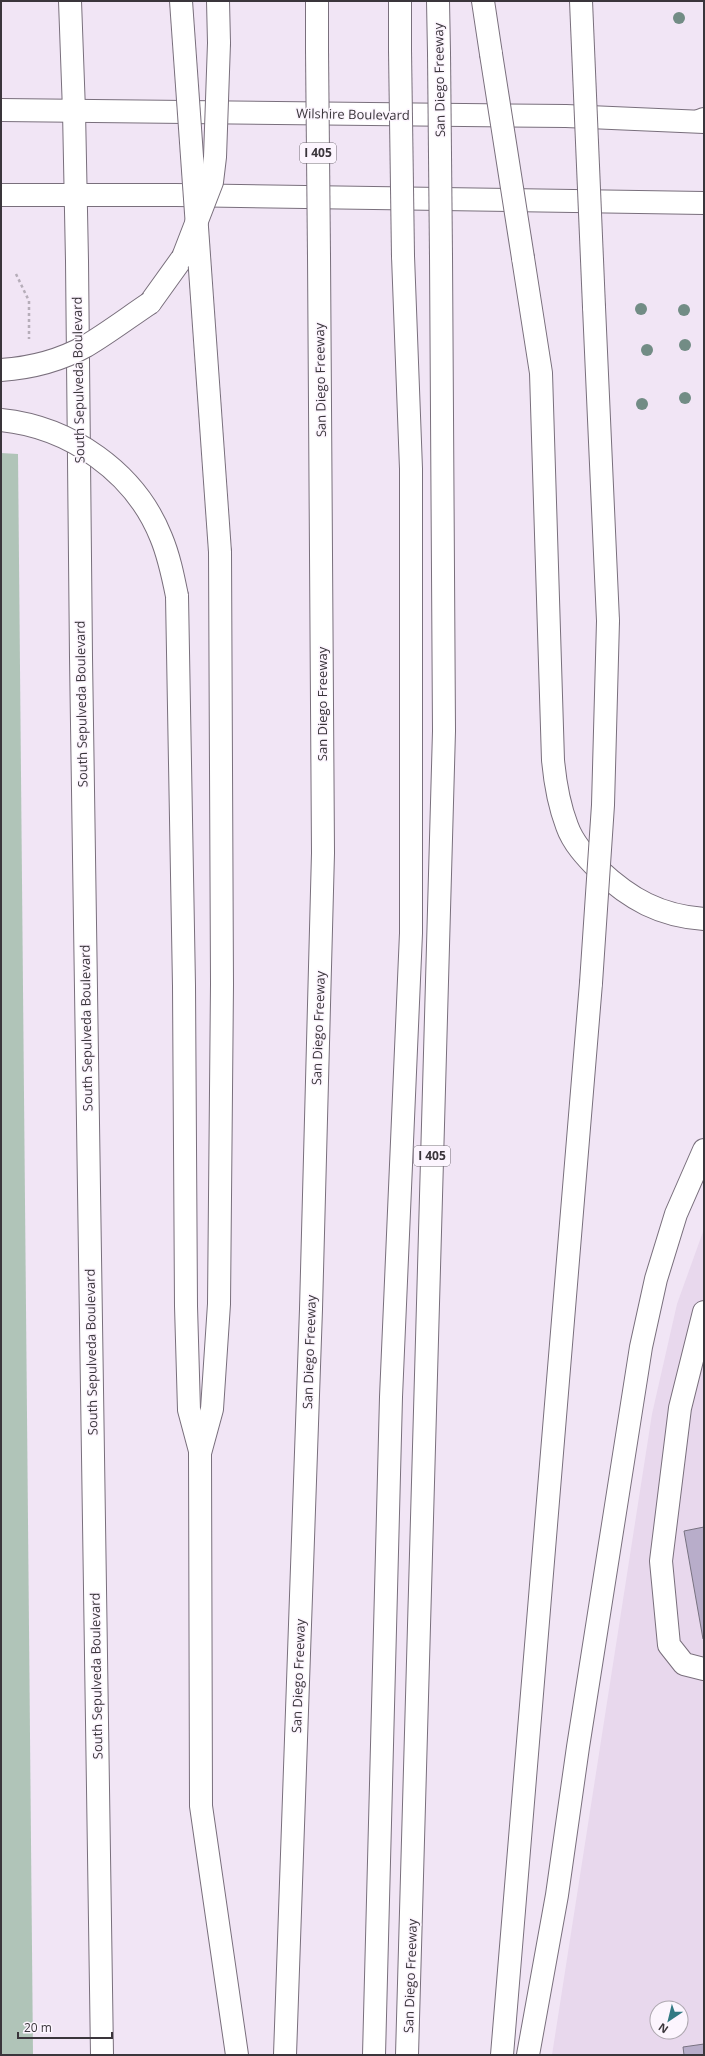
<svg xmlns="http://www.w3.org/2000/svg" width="705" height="2056" viewBox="0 0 705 2056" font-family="'Open Sans',sans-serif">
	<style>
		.built { fill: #e8d8ed; fill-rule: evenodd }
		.green { fill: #b0c4b8 }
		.building { fill: #b8adca; stroke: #787281 }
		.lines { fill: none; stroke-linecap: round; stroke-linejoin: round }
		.minor-casing { stroke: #796f7c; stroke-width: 24 }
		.major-casing { stroke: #796f7c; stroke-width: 24 }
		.highway-casing { stroke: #796f7c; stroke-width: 24 }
		.path { stroke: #b6adb9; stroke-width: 2.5; stroke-dasharray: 3 3; stroke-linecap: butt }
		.minor { stroke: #fff; stroke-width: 22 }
		.major { stroke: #fff; stroke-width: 22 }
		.highway { stroke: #fff; stroke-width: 22 }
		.highway-bridge-casing { stroke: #796f7c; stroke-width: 24; stroke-linecap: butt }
		.highway-bridge { stroke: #fff; stroke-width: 22 }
		.tree { fill: #728c85 }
		.labels { text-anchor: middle; stroke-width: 3; stroke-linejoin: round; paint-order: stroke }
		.shield { fill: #fcf5fe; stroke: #746f76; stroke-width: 1 }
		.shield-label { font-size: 12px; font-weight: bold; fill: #3a353b }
		.street-label { font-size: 13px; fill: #3a353b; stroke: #fcf5fe }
	</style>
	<rect width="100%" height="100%" fill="#f1e5f5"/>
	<path class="built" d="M704 1229V2055H552L652 1414 677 1304ZM657 2008H681V2032H657Z"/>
	<polygon class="green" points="1,453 18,454 33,2055 1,2055"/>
	<g class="building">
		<polygon points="704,1527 704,1639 703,1639 684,1531"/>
		<polygon points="704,2044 704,2055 684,2055 683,2047"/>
	</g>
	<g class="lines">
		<defs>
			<polyline id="minor" points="704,1312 680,1408 661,1561 669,1645 684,1664 704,1669"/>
			<g id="major">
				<polyline points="70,1 74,111 77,261 81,657 102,2055"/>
				<polyline points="1,110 566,116 704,122"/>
				<polyline points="1,195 176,195 704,203"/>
			</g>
			<g id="highway">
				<polyline points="218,1 219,43"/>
				<polyline points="317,1 317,50"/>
				<polyline points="438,1 439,53"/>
				<polyline points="483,1 491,54"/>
				<polyline points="400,50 400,1"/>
				<polyline points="699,121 704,119"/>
				<path d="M523 258 541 373 553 760C555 782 559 805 567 826 573 843 586 857 599 870 630 899 660 916 704 919"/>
				<polyline points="150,303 183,257"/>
				<polyline points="594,307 608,621"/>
				<polyline points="220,552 222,984 219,1304 212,1409 200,1453 201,1806 237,2055"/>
				<polyline points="177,596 184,986 186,1306 189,1410 200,1451"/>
				<polyline points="285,2055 311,1309 323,853 319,256"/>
				<polyline points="374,2055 391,1397 411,933 411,469 403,256"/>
				<polyline points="407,2055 444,731 441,256"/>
				<polyline points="502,2055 591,983"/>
				<polyline points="528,2055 557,1895 578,1747 641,1347 656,1279 676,1214 704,1150"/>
			</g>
		</defs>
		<use href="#minor" class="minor-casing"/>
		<use href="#major" class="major-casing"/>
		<use href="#highway" class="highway-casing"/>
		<polyline class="path" points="16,274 29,301 29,339"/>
		<use href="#minor" class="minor"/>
		<use href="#major" class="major"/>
		<use href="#highway" class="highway"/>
		<defs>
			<g id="highway-bridge">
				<polyline points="181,1 220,552"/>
				<polyline points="581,1 594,307"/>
				<polyline points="317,50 319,256"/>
				<polyline points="400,50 403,256"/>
				<polyline points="439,53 441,256"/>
				<polyline points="491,54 523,258"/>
				<polyline points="183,257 212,182 215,157 219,43"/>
				<path d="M1 370C30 368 61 360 86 346 108 333 129 317 150 303"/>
				<path d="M1 420C70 427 135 472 161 537 169 556 173 576 177 596"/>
				<polyline points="591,983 603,805 608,621"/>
			</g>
		</defs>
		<use href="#highway-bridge" class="highway-bridge-casing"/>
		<use href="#highway-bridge" class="highway-bridge"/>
	</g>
	<g class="tree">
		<circle cx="679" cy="18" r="6"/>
		<circle cx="641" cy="309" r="6"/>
		<circle cx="684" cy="310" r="6"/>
		<circle cx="685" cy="345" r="6"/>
		<circle cx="647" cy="350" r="6"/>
		<circle cx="685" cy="398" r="6"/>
		<circle cx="642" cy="404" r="6"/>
	</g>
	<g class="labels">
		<g class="shield">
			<rect x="300" y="143" width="36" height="20" rx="3"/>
			<rect x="414" y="1146" width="36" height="20" rx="3"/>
		</g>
		<g class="shield-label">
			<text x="318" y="157">I 405</text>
			<text x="432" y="1160">I 405</text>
		</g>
		<g class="street-label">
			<text transform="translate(439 80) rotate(-91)" y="5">San Diego Freeway</text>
			<text transform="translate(353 114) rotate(1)" y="5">Wilshire Boulevard</text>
			<text transform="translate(78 380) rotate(-91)" y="5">South Sepulveda Boulevard</text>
			<text transform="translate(320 380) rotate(-91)" y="5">San Diego Freeway</text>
			<text transform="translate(81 704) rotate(-91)" y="5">South Sepulveda Boulevard</text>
			<text transform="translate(322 704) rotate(-90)" y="5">San Diego Freeway</text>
			<text transform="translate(86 1028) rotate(-91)" y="5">South Sepulveda Boulevard</text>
			<text transform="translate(318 1028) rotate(-88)" y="5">San Diego Freeway</text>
			<text transform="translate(91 1352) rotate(-91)" y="5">South Sepulveda Boulevard</text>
			<text transform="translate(309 1352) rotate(-88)" y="5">San Diego Freeway</text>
			<text transform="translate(96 1676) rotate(-91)" y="5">South Sepulveda Boulevard</text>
			<text transform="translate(298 1676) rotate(-88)" y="5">San Diego Freeway</text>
			<text transform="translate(410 1976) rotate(-88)" y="5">San Diego Freeway</text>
		</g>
	</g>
	<rect width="705" height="2056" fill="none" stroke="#3a353b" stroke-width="4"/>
	<g transform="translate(669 2020) rotate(215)"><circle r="19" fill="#fcf5fe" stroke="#aea8b0"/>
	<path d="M0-3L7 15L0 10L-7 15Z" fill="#327983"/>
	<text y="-6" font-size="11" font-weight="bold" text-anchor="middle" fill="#3a353b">N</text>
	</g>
	<path d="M18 2032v6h94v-6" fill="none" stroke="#3a353b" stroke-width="2"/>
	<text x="24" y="2032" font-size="12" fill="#3a353b" stroke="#fcf5fe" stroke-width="3" paint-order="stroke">20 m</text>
</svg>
